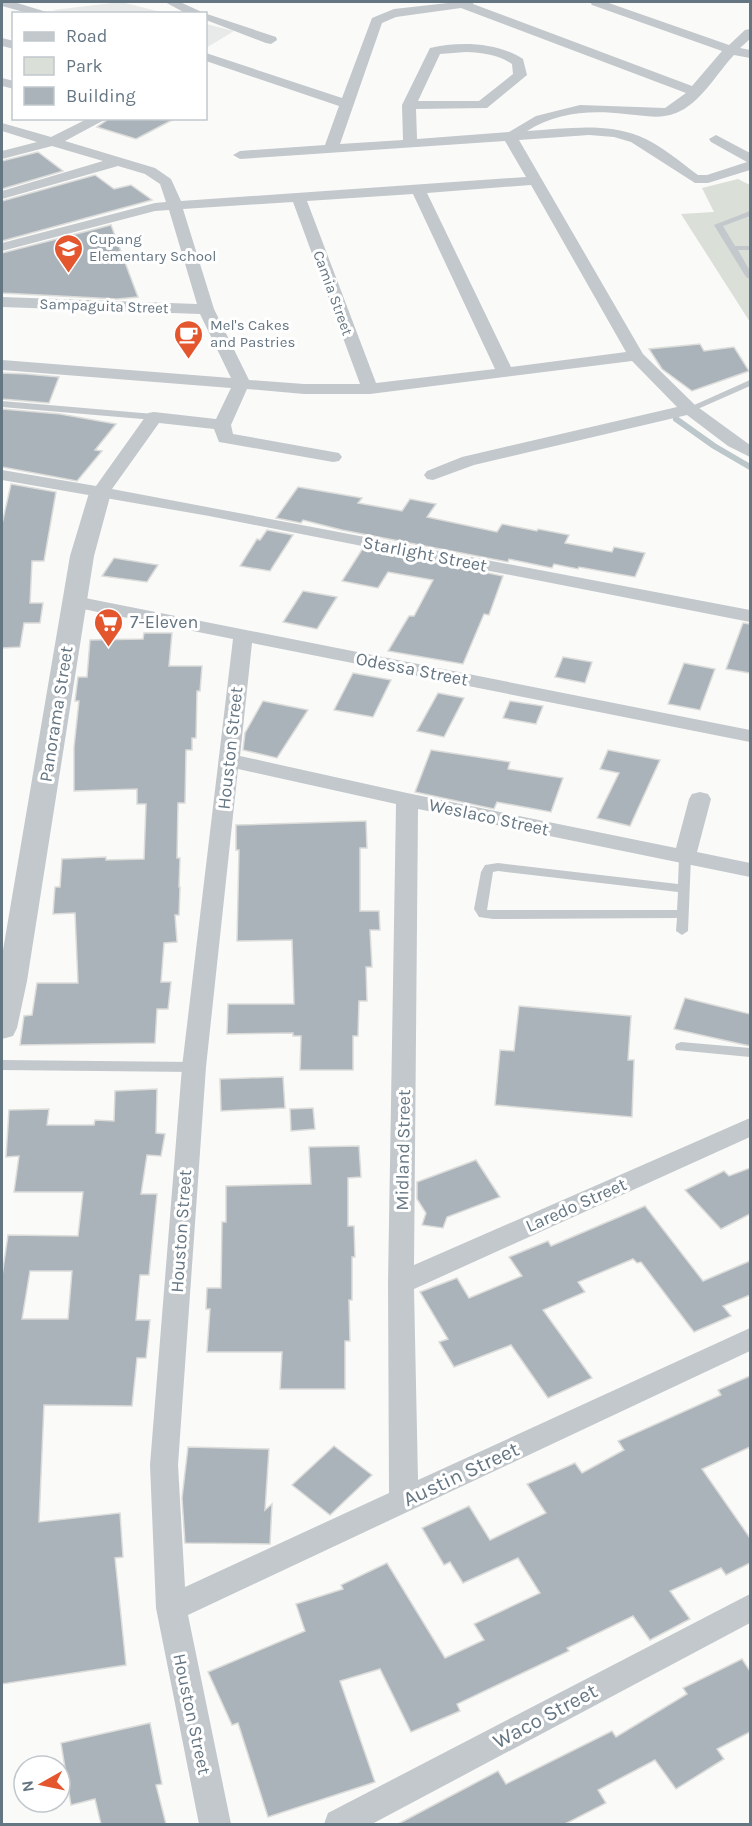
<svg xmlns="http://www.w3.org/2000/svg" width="752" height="1826" viewBox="0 0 752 1826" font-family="Karla,sans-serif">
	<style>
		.built { fill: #e8e9e9 }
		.green { fill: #dadfd7 }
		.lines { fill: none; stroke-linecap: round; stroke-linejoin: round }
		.stream { stroke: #bbc7cb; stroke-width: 6 }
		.building { fill: #aab3b9; stroke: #dcdcda; stroke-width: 1.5; fill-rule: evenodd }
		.service { fill: #c3c8cc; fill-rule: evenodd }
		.minor { fill: #c3c8cc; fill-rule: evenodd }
		.tertiary { fill: #c3c8cc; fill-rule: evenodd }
		.labels { text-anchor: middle; stroke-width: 6; stroke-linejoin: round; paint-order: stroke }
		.far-poi-label { font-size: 15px; fill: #657683; stroke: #fff; text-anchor: start }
		.far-street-label { font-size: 15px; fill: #657683; stroke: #fff }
		.street-label { font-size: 18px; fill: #657683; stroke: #fff }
		.poi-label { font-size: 18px; fill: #657683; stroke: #fff; text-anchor: start }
		.near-street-label { font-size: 21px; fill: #657683; stroke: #fff }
	</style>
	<rect width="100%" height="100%" fill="#fafaf8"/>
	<g class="built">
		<polygon points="121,2 165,13 66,14 53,10"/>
		<polygon points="206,24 234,31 206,48"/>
	</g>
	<polygon class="green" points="738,179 750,185 750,322 681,214 714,212 702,188"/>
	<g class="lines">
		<polyline class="stream" points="676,419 714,446 750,467"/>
	</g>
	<g class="building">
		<polygon points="110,118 176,118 136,139 97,127"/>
		<polygon points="38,152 63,171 2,189 2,161"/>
		<polygon points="95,175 114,189 131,185 152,200 2,241 2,201"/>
		<polygon points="111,225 138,297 117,299 2,293 2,253"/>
		<polygon points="700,344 704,351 734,347 749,371 692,391 662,369 649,349"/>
		<polygon points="2,373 26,374 59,377 49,403 2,399"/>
		<polygon points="2,409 60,414 116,424 95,450 102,451 77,481 2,467"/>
		<polygon points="11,484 56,492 44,561 32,561 30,603 43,603 40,623 24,623 20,647 2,648 2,524"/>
		<polygon points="298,487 362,498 358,503 402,511 410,499 436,504 427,517 497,532 502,524 537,531 538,529 569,535 565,543 612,552 614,547 645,553 635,577 579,567 578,569 554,564 552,568 509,559 508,562 342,530 303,520 301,523 276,518"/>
		<polygon points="267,530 293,535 270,571 240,566 257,539 260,540"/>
		<polygon points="363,548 503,576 489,615 484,614 463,664 388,651 409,616 414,616 433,580 388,572 378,588 342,581"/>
		<polygon points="114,558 158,565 147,582 102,576"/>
		<polygon points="303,591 337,597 317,629 283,622"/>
		<polygon points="743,623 750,624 750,673 726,669"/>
		<polygon points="144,633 172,633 169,666 202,666 200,691 197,691 196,738 192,738 192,750 186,750 185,803 178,803 177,858 180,858 179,887 180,887 179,915 175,915 177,942 164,943 161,982 171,982 168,1009 157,1009 155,1043 20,1045 24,1016 32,1015 37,983 78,983 75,913 53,914 55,887 60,887 62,859 106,857 106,860 144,859 146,804 137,804 137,789 74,791 74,747 79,701 75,701 78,677 87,677 90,640 143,639"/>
		<polygon points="563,657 592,662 585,683 555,677"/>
		<polygon points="684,663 715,669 700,710 668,704"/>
		<polygon points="353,673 391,680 373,717 334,710"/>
		<polygon points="438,693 464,698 444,737 417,731"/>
		<polygon points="263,701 308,710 277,758 243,750 245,733"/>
		<polygon points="510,701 543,706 536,724 503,718"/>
		<polygon points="431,750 510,762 508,769 563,778 551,812 497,802 494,809 415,792"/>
		<polygon points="608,750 660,760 630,826 597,818 619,773 600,769"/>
		<polygon points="366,821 367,848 360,848 360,911 379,911 380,930 370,930 372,967 366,967 367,1001 359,1001 358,1036 353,1036 353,1070 300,1070 301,1036 293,1036 293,1033 227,1034 228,1004 294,1004 292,940 237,941 239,850 236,850 236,825"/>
		<polygon points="685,998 750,1014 750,1046 674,1029"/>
		<polygon points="519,1006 631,1016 628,1060 634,1060 632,1117 495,1105 500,1050 514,1051"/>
		<polygon points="283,1077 285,1108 221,1111 220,1079"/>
		<path d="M157 1089 156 1133 165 1134 161 1156 147 1155 141 1194H157L149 1275H140L136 1320H150L146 1358H137L132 1406 44 1405 39 1522 120 1513 123 1557 115 1558 126 1665 2 1684V1276L8 1235 78 1236 83 1192H14L19 1156 6 1157 9 1110 49 1109 47 1125H94L95 1120 114 1121 115 1091ZM30 1271H72L68 1319H22Z"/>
		<polygon points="313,1108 315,1129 291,1131 290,1109"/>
		<polygon points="359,1146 361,1177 348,1178 348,1226 354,1226 355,1257 352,1257 352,1300 349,1300 350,1341 345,1341 345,1389 280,1389 282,1352 207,1352 210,1309 206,1309 207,1288 221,1288 222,1222 226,1222 226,1186 311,1184 309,1147"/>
		<polygon points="476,1160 500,1197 447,1217 443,1228 422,1225 426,1213 417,1199 417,1182"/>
		<polygon points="750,1168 750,1214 721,1229 685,1190 724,1171 729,1176"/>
		<polygon points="645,1206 703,1281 750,1261 750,1295 723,1306 731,1316 694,1332 641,1262 637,1263 633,1259 578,1282 585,1292 543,1310 592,1378 548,1398 511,1345 454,1367 439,1342 448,1339 420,1292 457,1278 469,1298 522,1276 509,1257 548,1241 551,1246"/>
		<polygon points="750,1376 750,1447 702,1469 750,1538 750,1563 726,1575 721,1568 670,1591 690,1619 650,1640 633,1616 567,1648 569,1651 457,1704 460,1711 411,1732 380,1669 340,1681 375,1782 268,1817 238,1723 232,1725 208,1672 305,1631 296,1604 343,1589 341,1585 387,1563 445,1658 484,1640 474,1624 540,1593 518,1558 463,1583 450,1562 444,1565 422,1528 469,1506 490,1540 546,1513 527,1484 575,1463 582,1473 624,1450 618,1441 721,1395 718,1390"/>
		<polygon points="334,1446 372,1475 330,1515 292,1485"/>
		<polygon points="188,1447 269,1449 265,1510 272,1504 270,1544 185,1543 182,1498"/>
		<polygon points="742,1659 750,1671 750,1732 717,1749 724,1759 676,1789 655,1760 598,1790 606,1803 565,1824 398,1824 498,1771 506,1784 612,1731 616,1737 687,1694 683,1688"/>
		<polygon points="150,1723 162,1784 156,1785 166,1824 101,1824 95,1799 71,1805 61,1743"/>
	</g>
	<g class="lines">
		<g class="service">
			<polygon points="750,211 750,216 723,226 735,246 750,246 750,250 738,250 750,271 750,279 746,277 714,225"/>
			<polygon points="750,380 750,386 691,412 685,412 683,410"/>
			<polygon points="2,401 154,414 159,417 154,420 2,407"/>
			<path d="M685 853 691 857 688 931 682 935 676 931 677 918 493 919 479 917 474 909 481 872 485 865 498 863 678 884 679 857ZM498 871 678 892 677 910H487L493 872Z"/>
			<polygon points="681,1042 750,1048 750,1057 676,1050 675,1047 676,1044"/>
			<polygon points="2,1060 194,1062 199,1064 200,1067 199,1070 194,1072 2,1070"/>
		</g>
		<g class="minor">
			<polygon points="2,2 14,2 53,14 31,14 2,6"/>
			<polygon points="165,2 180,2 204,13 276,37 277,40 271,44 266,43 206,20 206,14 187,14"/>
			<path d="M457 2H474L473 4 692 86 722 51 592 5 590 2H606L729 45 745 30 750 29V39L740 48 750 50V58L734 55C717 73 700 104 676 113 659 120 642 115 625 114 591 110 557 112 527 131 564 129 604 122 639 136 660 144 680 162 698 175H707L747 162 711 142 709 139 716 135 750 153V170L708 183H695L631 142 614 137 589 135 519 140 643 354 695 405 750 445V457L728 446 687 415 474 465 433 480 427 479 424 475 427 471 462 457 677 407 632 361 370 394H304L247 389 231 425 233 434 339 453 342 457 339 461 333 462 225 443 219 442 214 429 159 423 112 489 750 610V622L209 516 2 480V470L96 486 148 413 154 412 216 419 231 388 2 370V360L231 378 200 314 2 307V297L197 304 169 210 155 211 2 251V243L155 203 166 202 160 184 145 174 118 166 2 199V191L103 161 52 146 2 159V151L37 142 2 131V123L51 137 89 118H108L65 141 155 168 171 179 181 201 526 177 505 141 240 159 233 155 240 151 325 145 339 106 206 61V53L342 98 372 18 394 9ZM461 8 686 93 665 108 580 105 536 116 509 132 417 139 416 109 487 108 527 75 523 59C497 42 459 41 430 48L402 105 403 140 340 144 382 23 396 17ZM466 52C482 53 498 54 512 64L513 74 479 101H418L440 54ZM531 185 626 352 511 367 427 193ZM413 194 495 369 376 383 307 201ZM293 202 360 384H304L249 380 214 309 183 209Z"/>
			<polygon points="2,38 14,41 14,49 2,46"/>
			<polygon points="2,78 14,81 14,89 2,86"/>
			<path d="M75 596 750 730V742L252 643 240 756 407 793 676 848 689 799 692 794 700 792 708 794 711 799 697 852 750 863V877L418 809 414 1265 750 1118V1137L414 1289 418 1480 750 1328V1351L188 1615 231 1824H199L156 1608 150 1465 182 1067 233 639 68 606 65 602 68 598ZM238 769 396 804 388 1283 389 1493 185 1587 178 1465 206 1067Z"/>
			<polygon points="750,1594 750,1623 372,1824 324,1824 328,1813"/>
		</g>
		<polygon class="tertiary" points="100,486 108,488 111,493 94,556 27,981 17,1028 13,1036 2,1039 2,956 70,556 89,493 92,488"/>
	</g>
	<defs>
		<symbol id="school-pin" viewBox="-11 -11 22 30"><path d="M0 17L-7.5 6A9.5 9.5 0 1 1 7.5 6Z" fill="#e4572e" stroke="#fff"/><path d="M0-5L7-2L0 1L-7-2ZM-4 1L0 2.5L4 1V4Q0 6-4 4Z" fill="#fff"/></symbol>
		<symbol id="cafe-pin" viewBox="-11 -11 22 30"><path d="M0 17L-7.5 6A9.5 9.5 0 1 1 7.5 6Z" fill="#e4572e" stroke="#fff"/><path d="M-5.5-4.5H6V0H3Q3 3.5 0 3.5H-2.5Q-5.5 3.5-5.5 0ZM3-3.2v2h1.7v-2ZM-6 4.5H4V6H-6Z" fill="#fff"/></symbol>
		<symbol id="supermarket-pin" viewBox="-11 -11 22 30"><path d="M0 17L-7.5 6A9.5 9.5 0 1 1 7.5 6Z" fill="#e4572e" stroke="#fff"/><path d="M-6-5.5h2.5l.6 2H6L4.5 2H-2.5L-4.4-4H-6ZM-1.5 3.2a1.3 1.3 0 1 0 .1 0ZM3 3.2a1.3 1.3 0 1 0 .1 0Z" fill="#fff"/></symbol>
	</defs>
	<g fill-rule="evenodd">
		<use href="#school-pin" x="52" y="232" width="33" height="45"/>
		<use href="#cafe-pin" x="172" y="318" width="33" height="45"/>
		<use href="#supermarket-pin" x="92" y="606" width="33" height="45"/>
	</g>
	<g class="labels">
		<g class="far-poi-label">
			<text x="89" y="244">Cupang<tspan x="89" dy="17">Elementary School</tspan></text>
			<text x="210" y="330">Mel's Cakes<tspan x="210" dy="17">and Pastries</tspan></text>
		</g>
		<g class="far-street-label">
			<text transform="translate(333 293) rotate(70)" y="5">Camia Street</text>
			<text transform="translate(104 306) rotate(2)" y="5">Sampaguita Street</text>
		</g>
		<g class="street-label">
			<text transform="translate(425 554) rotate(11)" y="6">Starlight Street</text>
			<text transform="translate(412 669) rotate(11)" y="6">Odessa Street</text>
			<text transform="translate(56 714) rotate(-81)" y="6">Panorama Street</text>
			<text transform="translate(230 748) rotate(-84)" y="6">Houston Street</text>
			<text transform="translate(489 817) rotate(12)" y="6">Weslaco Street</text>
			<text transform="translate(403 1150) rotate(-89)" y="6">Midland Street</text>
			<text transform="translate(576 1205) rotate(-24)" y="6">Laredo Street</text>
			<text transform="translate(181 1231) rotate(-86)" y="6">Houston Street</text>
			<text transform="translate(192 1714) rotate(78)" y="6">Houston Street</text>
		</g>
		<g class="poi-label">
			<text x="130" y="628">7-Eleven</text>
		</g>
		<g class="near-street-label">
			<text transform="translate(461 1474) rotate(-25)" y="7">Austin Street</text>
			<text transform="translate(545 1716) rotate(-28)" y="7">Waco Street</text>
		</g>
	</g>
	<rect width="752" height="1826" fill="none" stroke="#657683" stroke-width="6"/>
	<rect x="12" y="12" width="195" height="108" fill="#ffffff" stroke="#c1c8cd" stroke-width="1.5"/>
	<rect x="24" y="32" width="30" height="9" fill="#c3c8cc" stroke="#c1c8cd" stroke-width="1.5"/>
	<text x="66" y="42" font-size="18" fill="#657683">Road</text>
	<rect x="24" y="57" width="30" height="18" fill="#dadfd7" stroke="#c1c8cd" stroke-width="1.5"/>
	<text x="66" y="72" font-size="18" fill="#657683">Park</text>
	<rect x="24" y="87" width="30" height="18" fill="#aab3b9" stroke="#c1c8cd" stroke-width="1.5"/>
	<text x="66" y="102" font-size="18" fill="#657683">Building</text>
	<g transform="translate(42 1784) rotate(261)"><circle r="28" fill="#ffffff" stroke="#c1c8cd" stroke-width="1.5"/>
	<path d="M0-4.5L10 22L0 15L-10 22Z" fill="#e4572e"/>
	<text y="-9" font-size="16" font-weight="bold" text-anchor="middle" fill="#657683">N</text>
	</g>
</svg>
